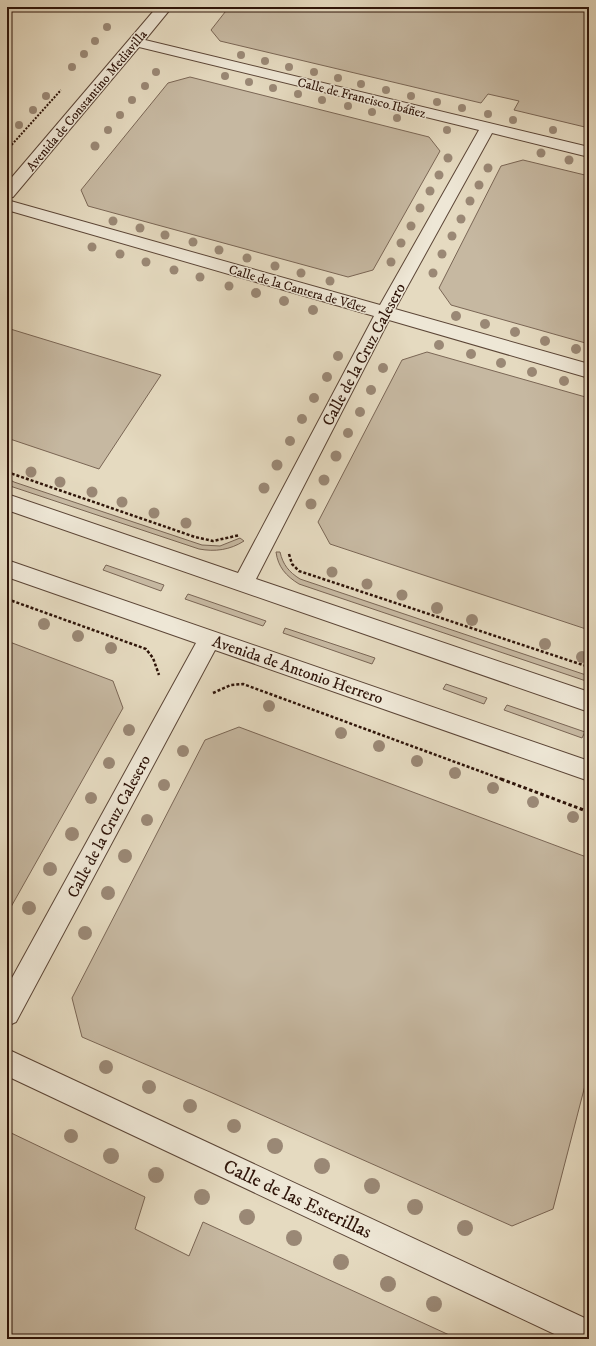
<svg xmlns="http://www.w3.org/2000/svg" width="596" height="1346" viewBox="0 0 596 1346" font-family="'IM FELL DW Pica',serif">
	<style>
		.green { fill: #c6b8a1; stroke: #7a6655 }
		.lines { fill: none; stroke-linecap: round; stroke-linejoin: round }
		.minor-casing { stroke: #5c4637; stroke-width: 2 }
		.path-far2 { stroke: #2e1409; stroke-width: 2; stroke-dasharray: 2 1.5; stroke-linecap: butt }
		.path-far1 { stroke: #2e1409; stroke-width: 2.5; stroke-dasharray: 3 2; stroke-linecap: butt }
		.path { stroke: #2e1409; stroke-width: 3; stroke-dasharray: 3.5 2.5; stroke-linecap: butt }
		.minor { fill: #eee7d6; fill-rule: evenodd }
		.tree { fill: #9a8875 }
		.labels { text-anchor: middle; stroke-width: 3; stroke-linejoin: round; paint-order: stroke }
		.far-street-label { font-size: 13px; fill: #2e1409; stroke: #eee7d6 }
		.street-label { font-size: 16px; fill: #2e1409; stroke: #eee7d6 }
		.near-street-label { font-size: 19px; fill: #2e1409; stroke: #eee7d6 }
	</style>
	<rect width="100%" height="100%" fill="#e5dac0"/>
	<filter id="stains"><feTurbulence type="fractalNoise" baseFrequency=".005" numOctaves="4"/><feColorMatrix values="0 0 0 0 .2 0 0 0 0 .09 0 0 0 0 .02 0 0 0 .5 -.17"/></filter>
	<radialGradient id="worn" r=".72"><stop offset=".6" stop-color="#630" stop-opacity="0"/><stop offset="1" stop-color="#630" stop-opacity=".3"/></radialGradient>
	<g class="green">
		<polygon points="229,7 589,7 589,128 514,110 519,101 488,94 481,103 220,41 211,30"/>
		<polygon points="190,77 429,137 440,151 373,270 348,277 88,206 81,190 168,83"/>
		<polygon points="523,160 589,176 589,344 451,305 439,288 501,166"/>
		<polygon points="7,328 161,375 99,469 7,438"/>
		<polygon points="427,352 589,398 589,630 330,544 318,522 402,360"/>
		<path d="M7 478 14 482 202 545 220 546 240 538 244 541C230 550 215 552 199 549L7 485Z"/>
		<path d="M276 552H280C283 565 289 572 300 579L589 676V682L299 584C286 576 278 567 276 552Z"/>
		<polygon points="106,565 164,585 161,591 103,570"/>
		<polygon points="188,594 266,621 263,626 185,599"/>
		<polygon points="285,628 375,658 372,664 283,633"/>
		<polygon points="7,641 113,681 123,708 7,914"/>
		<polygon points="446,684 487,698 484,704 443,689"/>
		<polygon points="507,705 585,732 582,738 504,710"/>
		<polygon points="239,727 589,858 589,1070 553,1209 512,1226 210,1092 82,1037 72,998 205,740"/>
		<polygon points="7,1131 145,1197 135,1229 189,1256 203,1222 458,1339 7,1339"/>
	</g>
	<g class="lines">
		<defs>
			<g id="minor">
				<polygon points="157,7 172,7 145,40 589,147 589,157 492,133 395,309 589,364 589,378 389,320 256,579 589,692 589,712 7,510 7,494 238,573 374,316 7,210 7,200 380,305 479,130 139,47 13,197 7,198 7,183"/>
				<polygon points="7,560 589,761 589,781 215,650 16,1022 7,1026 7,987 196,643 7,577"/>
				<polygon points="7,1049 589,1320 589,1339 565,1339 7,1076"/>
			</g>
		</defs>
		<use href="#minor" class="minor-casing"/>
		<polyline class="path-far2" points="7,150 61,90"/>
		<g class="path-far1">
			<polyline points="7,472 195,537 213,541 240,535"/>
			<polyline points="289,554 292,564 299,571 589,667"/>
			<polyline points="7,599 146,649 153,658 159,675"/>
			<polyline points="213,693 231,685 243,684 504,780"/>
		</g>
		<polyline class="path" points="501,779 589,812"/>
		<use href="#minor" class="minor"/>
	</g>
	<g class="tree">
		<circle cx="107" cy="27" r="4"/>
		<circle cx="95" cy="41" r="4"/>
		<circle cx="84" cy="54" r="4"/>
		<circle cx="241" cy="55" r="4"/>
		<circle cx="265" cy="61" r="4"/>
		<circle cx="72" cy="67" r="4"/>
		<circle cx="289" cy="67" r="4"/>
		<circle cx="156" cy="72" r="4"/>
		<circle cx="314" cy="72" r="4"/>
		<circle cx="225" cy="76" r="4"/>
		<circle cx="338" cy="78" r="4"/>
		<circle cx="249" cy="82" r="4"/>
		<circle cx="361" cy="84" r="4"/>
		<circle cx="145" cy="86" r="4"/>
		<circle cx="273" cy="88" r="4"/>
		<circle cx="386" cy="90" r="4"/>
		<circle cx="298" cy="94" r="4"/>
		<circle cx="46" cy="96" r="4"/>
		<circle cx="411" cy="96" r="4"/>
		<circle cx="132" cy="100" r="4"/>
		<circle cx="322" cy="100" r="4"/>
		<circle cx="437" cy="102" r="4"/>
		<circle cx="348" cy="106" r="4"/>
		<circle cx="462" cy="108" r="4"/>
		<circle cx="33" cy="110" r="4"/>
		<circle cx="372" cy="112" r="4"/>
		<circle cx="488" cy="114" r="4"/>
		<circle cx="120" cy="115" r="4"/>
		<circle cx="397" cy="118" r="4"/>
		<circle cx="513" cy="120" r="4"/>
		<circle cx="19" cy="125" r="4"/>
		<circle cx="108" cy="130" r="4"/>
		<circle cx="447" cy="130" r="4"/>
		<circle cx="553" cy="130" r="4"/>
		<circle cx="95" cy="146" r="4.5"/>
		<circle cx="541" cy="153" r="4.5"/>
		<circle cx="448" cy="158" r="4.5"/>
		<circle cx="569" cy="160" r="4.5"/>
		<circle cx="488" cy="168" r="4.5"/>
		<circle cx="439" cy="175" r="4.5"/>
		<circle cx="479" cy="185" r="4.5"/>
		<circle cx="430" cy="191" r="4.5"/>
		<circle cx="470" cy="201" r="4.5"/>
		<circle cx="420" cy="208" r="4.5"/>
		<circle cx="461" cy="219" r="4.5"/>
		<circle cx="113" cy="221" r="4.5"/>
		<circle cx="411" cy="226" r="4.5"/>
		<circle cx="140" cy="228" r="4.5"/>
		<circle cx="165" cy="235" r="4.5"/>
		<circle cx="452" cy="236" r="4.5"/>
		<circle cx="193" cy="242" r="4.5"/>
		<circle cx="401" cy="243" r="4.5"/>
		<circle cx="92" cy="247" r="4.5"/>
		<circle cx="219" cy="250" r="4.5"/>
		<circle cx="120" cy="254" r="4.5"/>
		<circle cx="442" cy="254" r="4.5"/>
		<circle cx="247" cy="258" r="4.5"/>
		<circle cx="146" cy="262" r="4.5"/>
		<circle cx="391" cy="262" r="4.5"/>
		<circle cx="275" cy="266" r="4.5"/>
		<circle cx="174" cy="270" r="4.5"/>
		<circle cx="301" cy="273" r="4.5"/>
		<circle cx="433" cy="273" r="4.5"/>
		<circle cx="200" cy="277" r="4.5"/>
		<circle cx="330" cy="281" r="4.5"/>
		<circle cx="229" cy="286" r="4.5"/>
		<circle cx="256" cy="293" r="5"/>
		<circle cx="284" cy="301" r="5"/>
		<circle cx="313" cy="310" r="5"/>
		<circle cx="456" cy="316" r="5"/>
		<circle cx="485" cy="324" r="5"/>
		<circle cx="515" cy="332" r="5"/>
		<circle cx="545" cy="341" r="5"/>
		<circle cx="439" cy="345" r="5"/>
		<circle cx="576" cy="349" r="5"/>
		<circle cx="471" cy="354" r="5"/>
		<circle cx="338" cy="356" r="5"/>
		<circle cx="501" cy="363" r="5"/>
		<circle cx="383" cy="368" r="5"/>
		<circle cx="532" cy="372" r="5"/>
		<circle cx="327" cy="377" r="5"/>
		<circle cx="564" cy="381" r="5"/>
		<circle cx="371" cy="390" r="5"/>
		<circle cx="314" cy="398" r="5"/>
		<circle cx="360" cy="412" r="5"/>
		<circle cx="302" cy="419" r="5"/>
		<circle cx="348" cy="433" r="5"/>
		<circle cx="290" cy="441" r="5"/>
		<circle cx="336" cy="456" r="5.5"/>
		<circle cx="277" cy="465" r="5.5"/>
		<circle cx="31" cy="472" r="5.5"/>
		<circle cx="324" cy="480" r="5.5"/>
		<circle cx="60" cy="482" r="5.5"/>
		<circle cx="264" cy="488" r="5.5"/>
		<circle cx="92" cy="492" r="5.5"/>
		<circle cx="122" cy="502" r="5.5"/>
		<circle cx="311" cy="504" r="5.5"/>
		<circle cx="154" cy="513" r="5.5"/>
		<circle cx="186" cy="523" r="5.5"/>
		<circle cx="332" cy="572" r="5.5"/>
		<circle cx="367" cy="584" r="5.5"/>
		<circle cx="402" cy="595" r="5.5"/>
		<circle cx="437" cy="608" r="6"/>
		<circle cx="472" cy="620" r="6"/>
		<circle cx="44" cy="624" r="6"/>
		<circle cx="78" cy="636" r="6"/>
		<circle cx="545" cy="644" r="6"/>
		<circle cx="111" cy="648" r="6"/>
		<circle cx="582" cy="657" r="6"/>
		<circle cx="269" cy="706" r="6"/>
		<circle cx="129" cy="730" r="6"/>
		<circle cx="341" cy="733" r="6"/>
		<circle cx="379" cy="746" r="6"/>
		<circle cx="183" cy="751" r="6"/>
		<circle cx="417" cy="761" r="6"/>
		<circle cx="109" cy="763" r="6"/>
		<circle cx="455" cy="773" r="6"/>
		<circle cx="164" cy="785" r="6"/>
		<circle cx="493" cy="788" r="6"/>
		<circle cx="91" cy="798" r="6"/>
		<circle cx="533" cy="802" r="6"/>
		<circle cx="573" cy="817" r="6"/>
		<circle cx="147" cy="820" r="6"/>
		<circle cx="72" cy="834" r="7"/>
		<circle cx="125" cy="856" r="7"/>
		<circle cx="50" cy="869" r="7"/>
		<circle cx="108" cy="893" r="7"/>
		<circle cx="29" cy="908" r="7"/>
		<circle cx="85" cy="933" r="7"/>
		<circle cx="106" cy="1067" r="7"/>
		<circle cx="149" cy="1087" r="7"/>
		<circle cx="190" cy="1106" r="7"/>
		<circle cx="234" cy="1126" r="7"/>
		<circle cx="71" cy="1136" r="7"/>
		<circle cx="275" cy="1146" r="8"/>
		<circle cx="111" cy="1156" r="8"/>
		<circle cx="322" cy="1166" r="8"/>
		<circle cx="156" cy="1175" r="8"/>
		<circle cx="372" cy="1186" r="8"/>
		<circle cx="202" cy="1197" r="8"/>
		<circle cx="415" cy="1207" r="8"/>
		<circle cx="247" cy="1217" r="8"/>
		<circle cx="465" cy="1228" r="8"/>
		<circle cx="294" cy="1238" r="8"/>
		<circle cx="341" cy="1262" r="8"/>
		<circle cx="388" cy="1284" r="8"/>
		<circle cx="434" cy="1304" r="8"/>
	</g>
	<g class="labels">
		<g class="far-street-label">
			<text transform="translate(362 97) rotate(14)" y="5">Calle de Francisco Ibáñez</text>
			<text transform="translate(86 100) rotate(-50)" y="5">Avenida de Constantino Mediavilla</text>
			<text transform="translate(298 288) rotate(16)" y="5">Calle de la Cantera de Vélez</text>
		</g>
		<g class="street-label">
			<text transform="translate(363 354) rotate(-62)" y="6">Calle de la Cruz Calesero</text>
			<text transform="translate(298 669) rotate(19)" y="6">Avenida de Antonio Herrero</text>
			<text transform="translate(108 826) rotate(-62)" y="6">Calle de la Cruz Calesero</text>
		</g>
		<g class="near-street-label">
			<text transform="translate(298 1198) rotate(25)" y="7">Calle de las Esterillas</text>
		</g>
	</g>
	<rect width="596" height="1346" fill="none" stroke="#e5dac0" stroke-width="24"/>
	<rect x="8" y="8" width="580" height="1330" fill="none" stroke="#2e1409" stroke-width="2"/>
	<rect x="12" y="12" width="572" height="1322" fill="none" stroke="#2e1409"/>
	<rect width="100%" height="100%" filter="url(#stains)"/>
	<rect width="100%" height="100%" fill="url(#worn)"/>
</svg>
